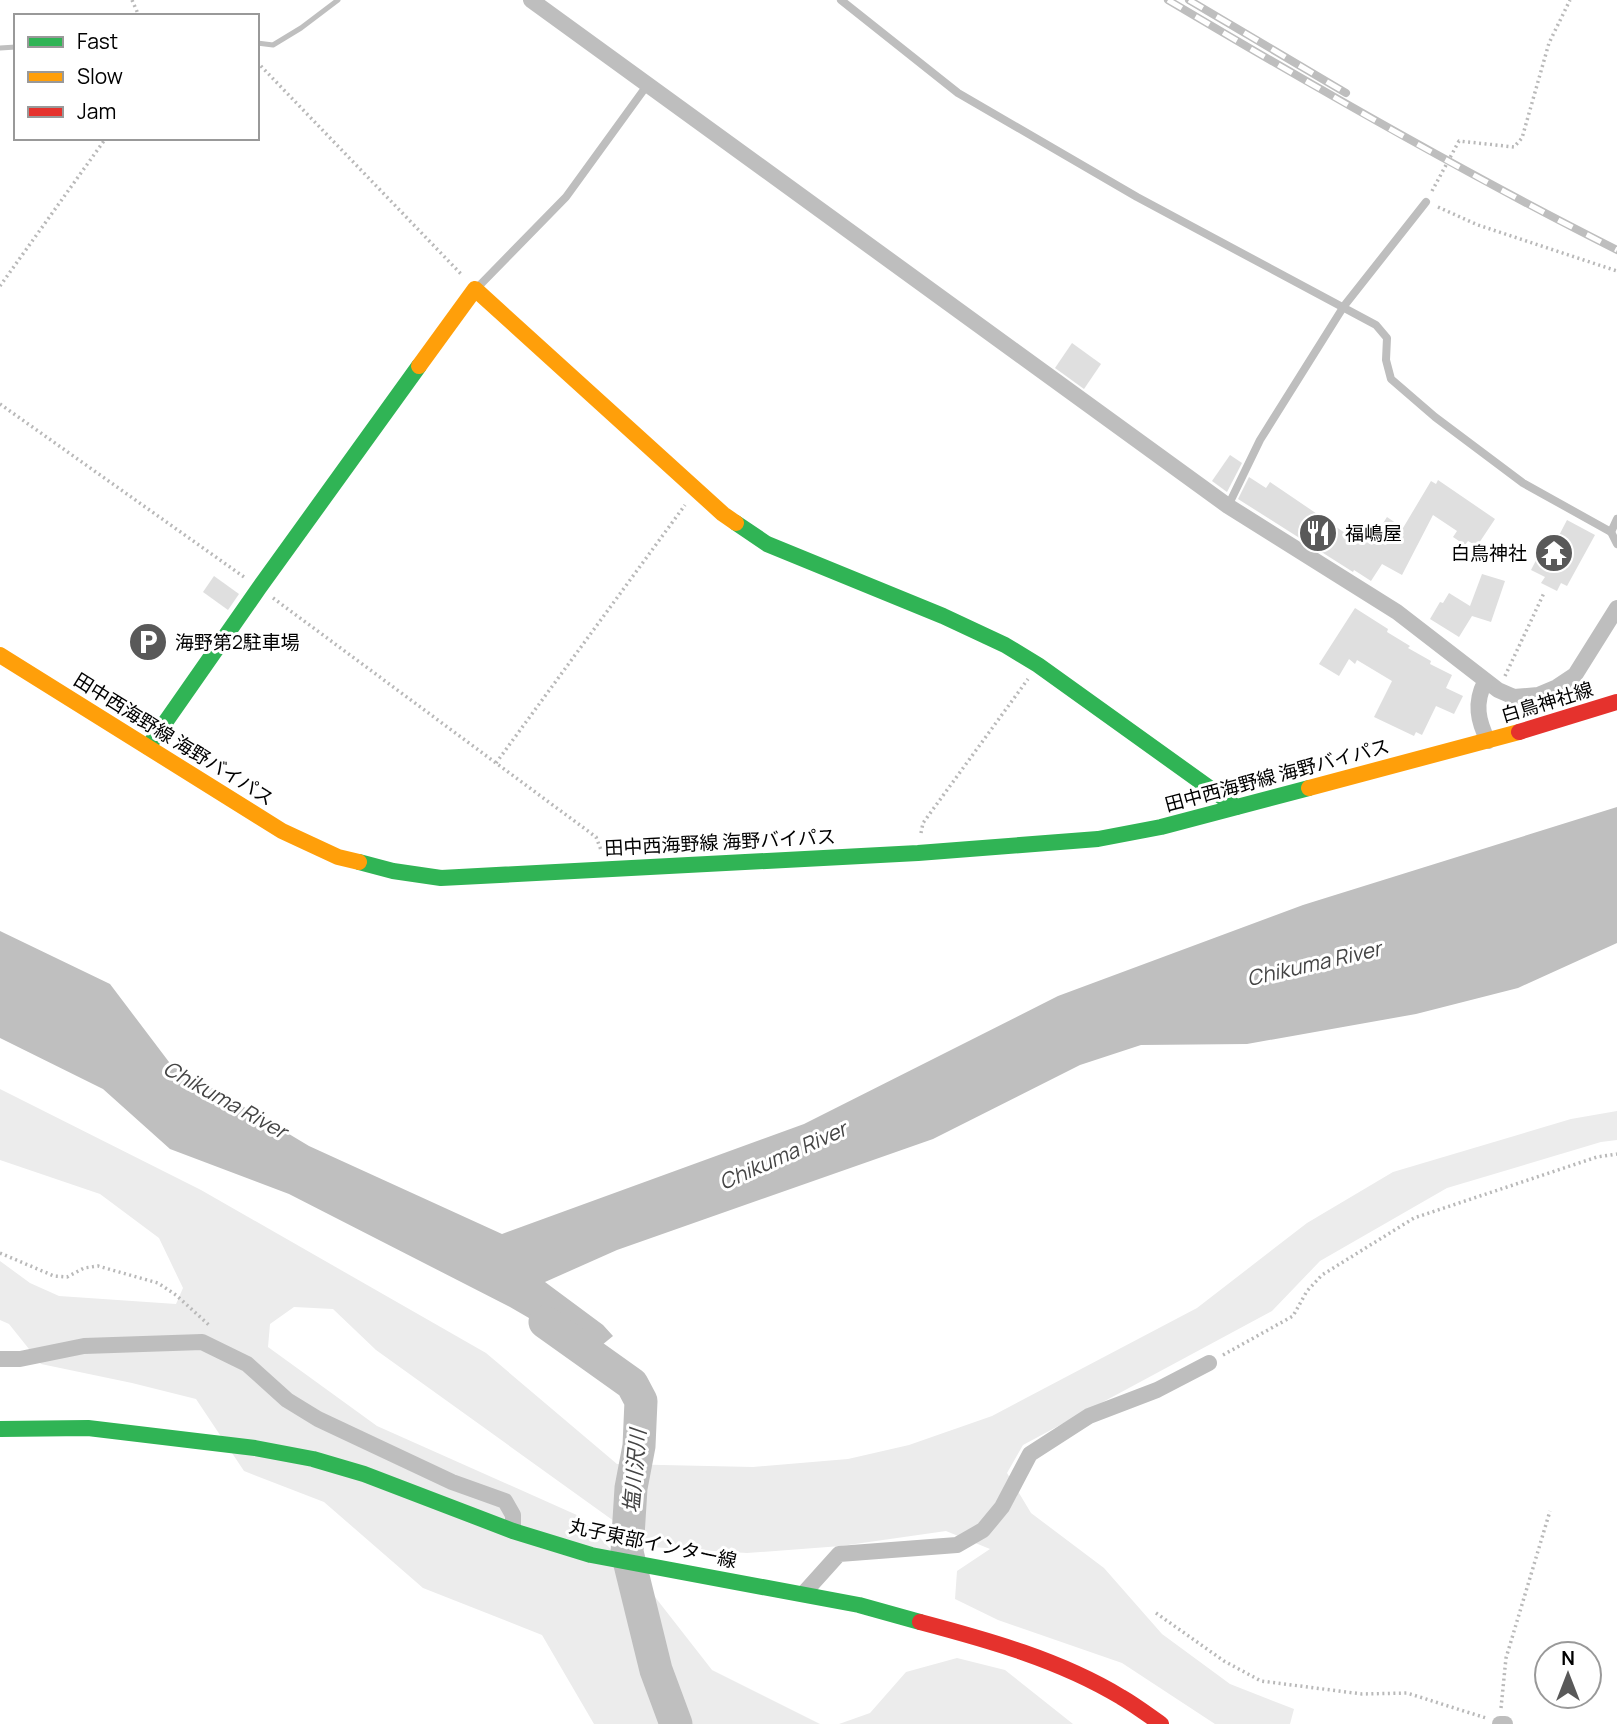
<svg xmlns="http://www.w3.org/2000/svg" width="1617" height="1724" viewBox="0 0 1617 1724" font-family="Manrope,'Noto Sans JP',sans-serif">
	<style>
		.green { fill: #ececec }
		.water { fill: #bfbfbf }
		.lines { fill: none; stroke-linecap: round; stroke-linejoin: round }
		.stream { stroke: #bfbfbf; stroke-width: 5 }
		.river { stroke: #bfbfbf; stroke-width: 33 }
		.building { fill: #dfdfdf }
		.path { stroke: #b9b9b9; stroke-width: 3.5; stroke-dasharray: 2 3.5; stroke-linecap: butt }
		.lane { stroke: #bebebe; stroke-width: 8 }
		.street { stroke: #bebebe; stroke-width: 16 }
		.fast { stroke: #30b455; stroke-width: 16 }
		.slow { stroke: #ff9f0a; stroke-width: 16 }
		.jam { stroke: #e5322d; stroke-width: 16 }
		.rail-casing { stroke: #bebebe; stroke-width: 8 }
		.rail { stroke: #fff; stroke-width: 5; stroke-dasharray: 16; stroke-linecap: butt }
		.labels { text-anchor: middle; stroke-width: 6; stroke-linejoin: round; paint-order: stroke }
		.poi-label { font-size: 19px; fill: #000; stroke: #fff; text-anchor: start }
		.street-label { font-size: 19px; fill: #000; stroke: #fff }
		.water-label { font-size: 21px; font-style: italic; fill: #444; stroke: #fff }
	</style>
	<rect width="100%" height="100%" fill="#fff"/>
	<g class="green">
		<polygon points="0,1089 201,1190 486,1353 617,1464 753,1467 848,1459 909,1445 992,1416 1197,1308 1307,1223 1393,1172 1571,1119 1617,1111 1617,1140 1601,1142 1447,1188 1320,1261 1272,1311 1023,1445 1007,1473 1031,1513 1104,1568 1162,1634 1230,1684 1294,1709 1290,1724 1215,1724 1122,1663 998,1620 955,1599 957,1571 990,1549 946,1531 841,1546 747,1553 650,1547 376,1350 333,1309 294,1307 270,1324 268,1347 377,1426 579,1516 648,1588 712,1670 820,1724 594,1724 542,1635 423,1588 324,1502 244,1471 196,1399 132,1383 41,1364 9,1324 0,1320 0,1261 30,1283 59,1296 176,1304 183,1288 159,1238 100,1194 0,1160"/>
		<polygon points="957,1658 1005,1670 1073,1724 839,1724 870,1713 906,1672"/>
	</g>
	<polygon class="water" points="1617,807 1617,943 1518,988 1416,1014 1247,1044 1141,1045 1080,1065 933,1139 617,1250 545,1282 603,1325 613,1336 591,1354 510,1307 289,1194 170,1149 103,1089 0,1038 0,931 110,984 169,1062 309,1146 502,1234 804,1124 1058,996 1303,905"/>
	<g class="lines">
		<g class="stream">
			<polyline points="257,43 273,45 301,28 338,0"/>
			<polyline points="0,48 16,47"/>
		</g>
		<polyline class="river" points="545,1322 632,1384 641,1401 639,1446 631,1488 627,1552 656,1670 676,1724"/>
	</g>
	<g class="building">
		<polygon points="1072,343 1101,364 1084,389 1055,368"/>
		<polygon points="1230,455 1242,463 1227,492 1212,481"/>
		<polygon points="1249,477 1266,488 1270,482 1351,537 1358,526 1375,536 1387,517 1403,528 1431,481 1436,484 1438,480 1495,519 1477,546 1468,541 1465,545 1453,537 1457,531 1433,515 1402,575 1382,564 1371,581 1354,570 1353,572 1238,499"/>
		<polygon points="1567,520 1595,535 1567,586 1561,583 1557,591 1541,583 1545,577 1531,570 1545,543 1553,547"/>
		<polygon points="1482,574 1505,581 1491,622 1472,616 1459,637 1430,619 1440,602 1443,603 1449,593 1470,606"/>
		<polygon points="214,576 239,594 228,610 203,592"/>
		<polygon points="1355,608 1388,629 1387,632 1410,646 1408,648 1431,661 1430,664 1452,675 1446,688 1463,696 1454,714 1436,706 1422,735 1416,732 1414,736 1374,717 1392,681 1357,660 1355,664 1349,659 1339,676 1319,664"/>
	</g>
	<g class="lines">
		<g class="path">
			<polyline points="132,0 139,16"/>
			<polyline points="257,62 462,275"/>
			<polyline points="1432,191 1459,141 1514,147 1522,138 1549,43 1570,0"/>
			<polyline points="1438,207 1478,225 1617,271"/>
			<polyline points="0,286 106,138"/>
			<polyline points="0,404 244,577"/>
			<polyline points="273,598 596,837 601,850"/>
			<polyline points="1505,676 1544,593"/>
			<polyline points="496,763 685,505"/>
			<polyline points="921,833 923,823 1028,679"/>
			<polyline points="0,1253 54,1276 67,1277 84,1268 98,1266 158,1283 176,1295 210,1326"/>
			<polyline points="1223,1355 1293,1316 1307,1291 1322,1275 1414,1218 1597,1157 1617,1154"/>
			<polyline points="1156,1613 1224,1661 1261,1681 1362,1694 1407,1693 1486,1718"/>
			<polyline points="1501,1708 1506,1658 1550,1511"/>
		</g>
		<g class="lane">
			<polyline points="841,0 958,93 1137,197 1376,325 1387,338 1386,360 1391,379 1435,417 1523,483 1611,532 1617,544"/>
			<polyline points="477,288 566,197 648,84"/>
			<polyline points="1228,506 1260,440 1344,306 1426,202"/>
			<polyline points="1611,532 1617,519"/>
		</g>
		<g class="street">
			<polyline points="531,0 1228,506 1397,612 1498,690 1514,697 1538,695 1557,687 1575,675 1617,608"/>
			<path d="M1485 682C1474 703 1478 721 1488 741"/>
			<polyline points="0,1359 20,1359 84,1346 202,1342 247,1364 287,1400 318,1419 452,1482 505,1501 513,1515 513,1531"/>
			<polyline points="803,1594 839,1554 957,1545 983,1530 1002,1507 1030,1454 1089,1416 1157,1390 1209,1363"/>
			<polyline points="1500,1724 1505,1724"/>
		</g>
		<g class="fast">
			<polyline points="736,523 767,544 943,616 1005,645 1038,665 1236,807"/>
			<polyline points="148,747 259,588 419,366"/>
			<polyline points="359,862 393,871 441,878 918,853 1098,839 1161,827 1309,788"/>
			<polyline points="0,1429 88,1428 255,1448 313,1459 364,1474 513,1531 591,1555 859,1605 920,1622"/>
		</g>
		<g class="slow">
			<polyline points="419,366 475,289 723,514 736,523"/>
			<polyline points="0,655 282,831 338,857 359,862"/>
			<polyline points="1309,788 1519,732"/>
		</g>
		<g class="jam">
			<polyline points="1519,732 1617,702"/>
			<path d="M920 1622C988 1640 1060 1660 1121 1697 1135 1705 1148 1715 1161 1724"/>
		</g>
		<defs>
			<g id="rail">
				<path d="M1168 0C1316 88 1464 173 1617 250"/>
				<polyline points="1189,0 1346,93"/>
			</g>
		</defs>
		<use href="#rail" class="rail-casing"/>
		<use href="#rail" class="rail"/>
	</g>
	<defs>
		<symbol id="restaurant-disc" viewBox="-11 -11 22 22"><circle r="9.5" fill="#595959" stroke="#fff"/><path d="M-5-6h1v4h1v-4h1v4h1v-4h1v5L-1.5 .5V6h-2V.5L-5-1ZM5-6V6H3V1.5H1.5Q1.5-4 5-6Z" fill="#fff"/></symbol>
		<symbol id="temple-disc" viewBox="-11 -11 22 22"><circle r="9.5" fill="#595959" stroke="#fff"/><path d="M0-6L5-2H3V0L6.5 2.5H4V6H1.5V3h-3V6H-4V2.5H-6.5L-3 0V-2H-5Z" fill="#fff"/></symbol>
		<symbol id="parking-disc" viewBox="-11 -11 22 22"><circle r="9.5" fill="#595959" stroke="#fff"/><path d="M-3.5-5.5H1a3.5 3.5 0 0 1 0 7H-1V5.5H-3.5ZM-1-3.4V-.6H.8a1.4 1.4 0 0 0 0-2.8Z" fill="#fff"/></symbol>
	</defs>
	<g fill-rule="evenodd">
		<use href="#restaurant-disc" x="1296" y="511" width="44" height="44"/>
		<use href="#temple-disc" x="1532" y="531" width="44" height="44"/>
		<use href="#parking-disc" x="126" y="620" width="44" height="44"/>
	</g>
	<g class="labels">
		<g class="poi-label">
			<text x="1345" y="540">福嶋屋</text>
			<text x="1527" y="560" text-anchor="end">白鳥神社</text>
			<text x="175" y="649">海野第2駐車場</text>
		</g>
		<g class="street-label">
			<text transform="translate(1547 702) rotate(-17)" y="7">白鳥神社線</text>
			<text transform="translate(174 739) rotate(32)" y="7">田中西海野線 海野バイパス</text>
			<text transform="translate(1277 775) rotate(-15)" y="7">田中西海野線 海野バイパス</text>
			<text transform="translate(720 842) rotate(-3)" y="7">田中西海野線 海野バイパス</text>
			<text transform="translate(653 1543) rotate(12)" y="7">丸子東部インター線</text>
		</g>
		<g class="water-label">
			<text transform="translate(1314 964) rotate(-13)" y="7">Chikuma River</text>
			<text transform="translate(225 1100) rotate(29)" y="7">Chikuma River</text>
			<text transform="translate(783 1156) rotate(-24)" y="7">Chikuma River</text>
			<text transform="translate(635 1471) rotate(-85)" y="7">塩川沢川</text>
		</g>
	</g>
	<rect x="14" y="14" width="245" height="126" fill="#ffffff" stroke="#999999" stroke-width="2"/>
	<rect x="28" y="37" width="35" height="10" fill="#30b455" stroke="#999999" stroke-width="2"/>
	<text x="77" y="49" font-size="21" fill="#000000">Fast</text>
	<rect x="28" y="72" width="35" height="10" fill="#ff9f0a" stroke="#999999" stroke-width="2"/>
	<text x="77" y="84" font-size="21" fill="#000000">Slow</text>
	<rect x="28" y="107" width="35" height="10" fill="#e5322d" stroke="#999999" stroke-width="2"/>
	<text x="77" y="119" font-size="21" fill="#000000">Jam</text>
	<g transform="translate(1568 1675)"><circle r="33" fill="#ffffff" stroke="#999999" stroke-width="2"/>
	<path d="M0-5L12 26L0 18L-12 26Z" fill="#595959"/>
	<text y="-10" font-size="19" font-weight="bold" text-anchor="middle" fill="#000000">N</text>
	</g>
</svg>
